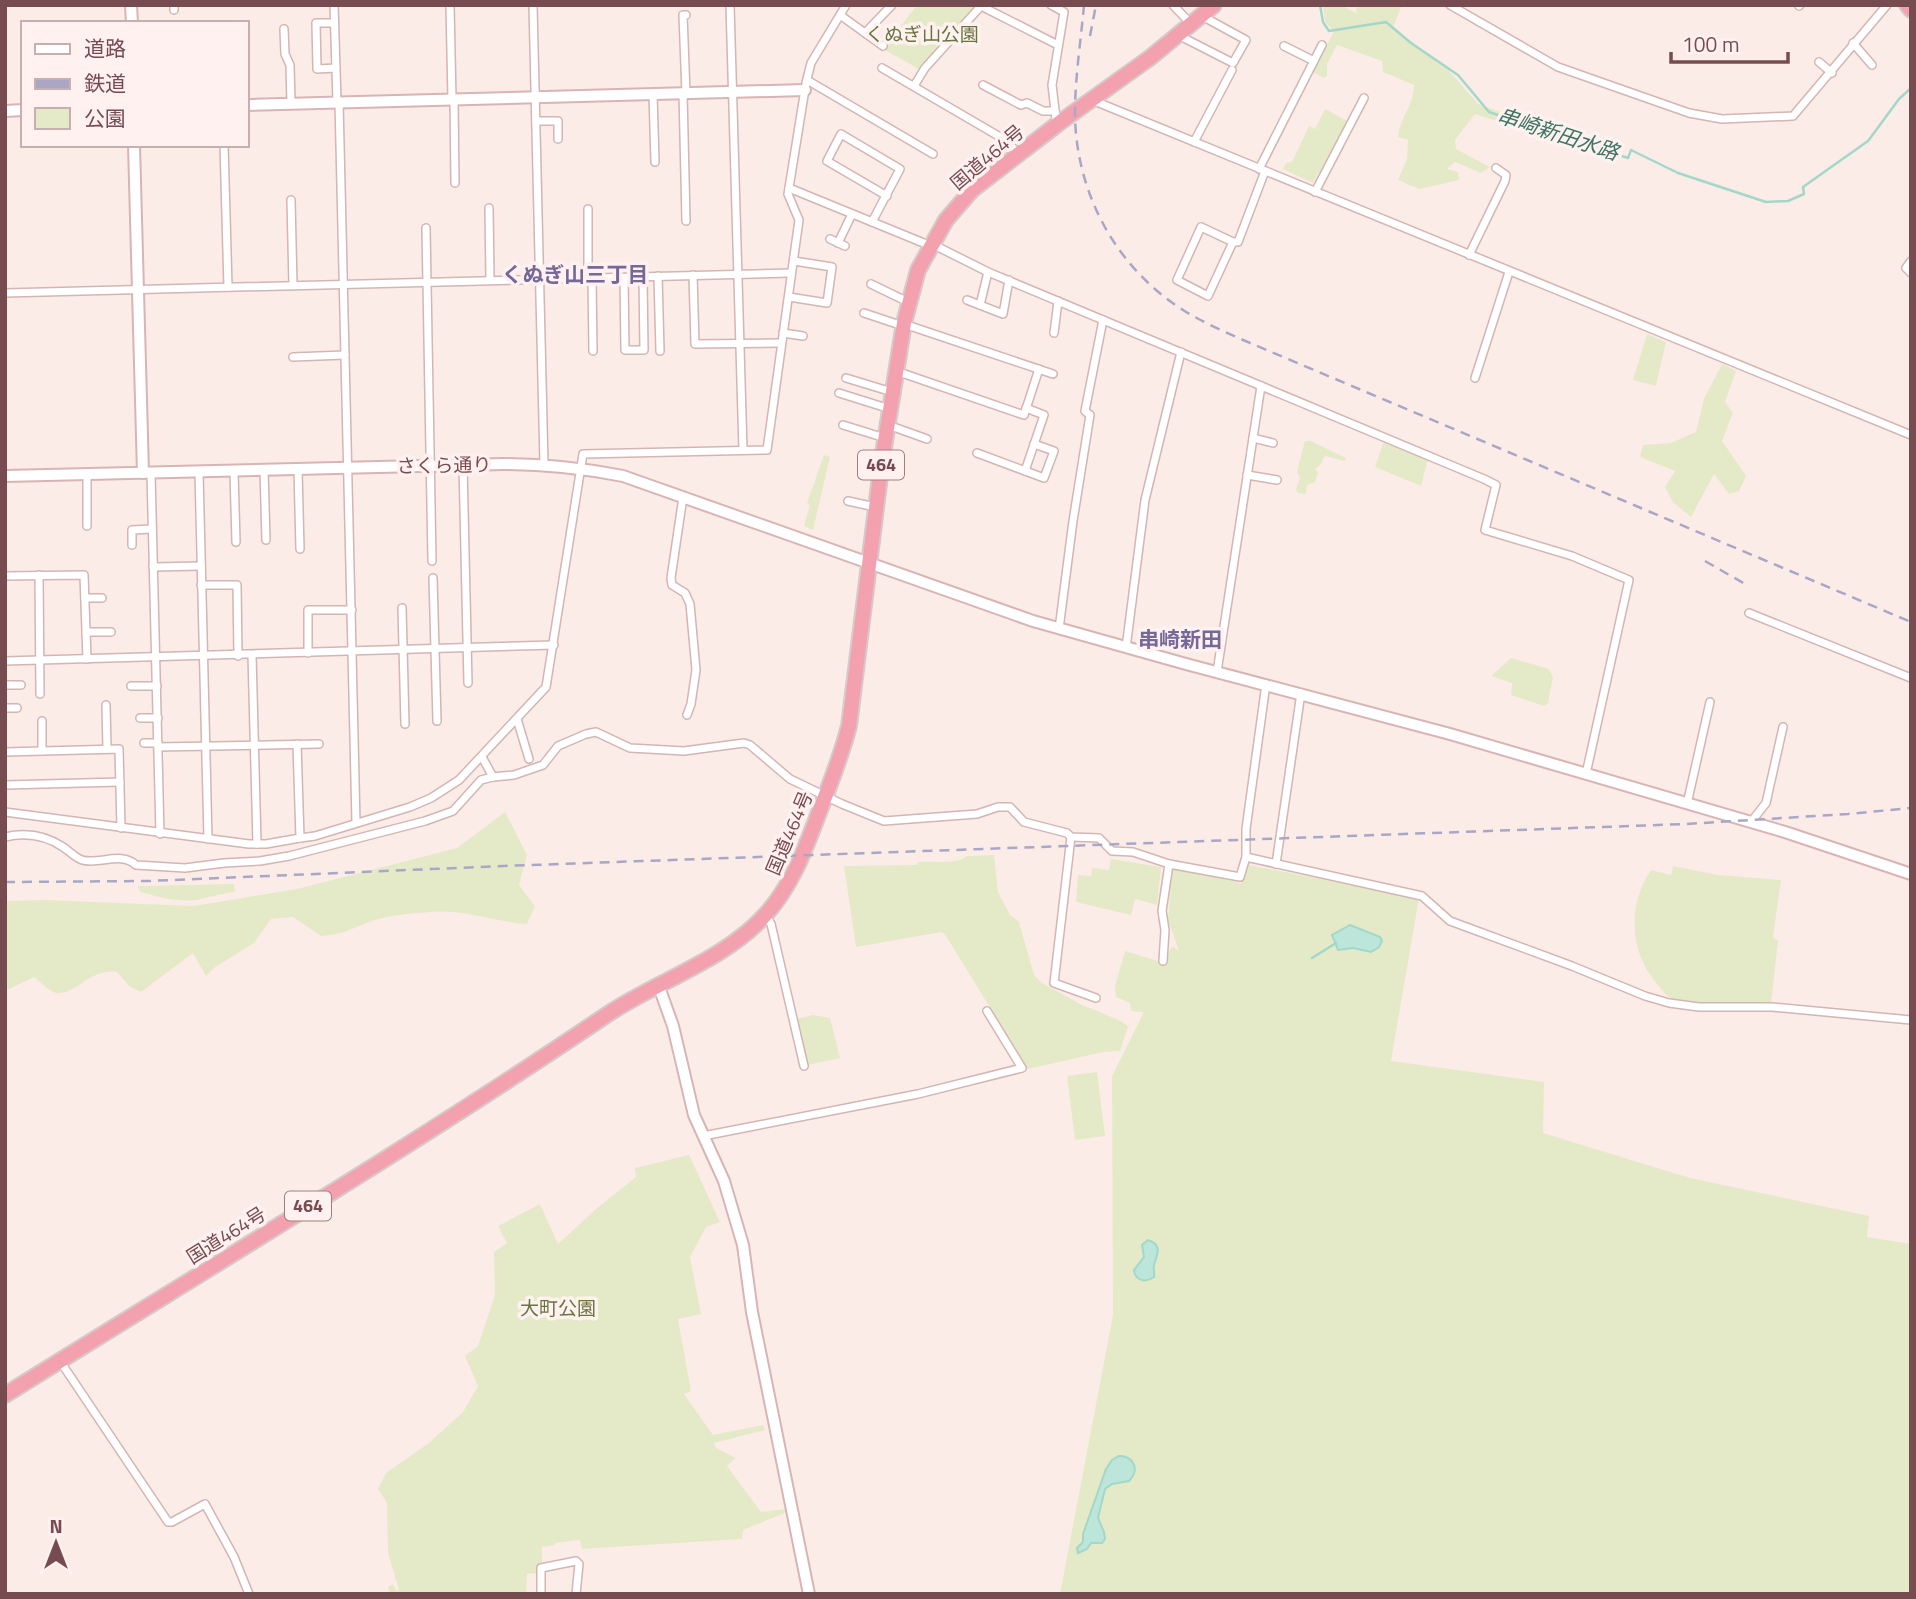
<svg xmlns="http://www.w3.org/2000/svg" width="1916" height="1599" viewBox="0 0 1916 1599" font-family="'Titillium Web','Noto Sans JP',sans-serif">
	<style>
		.green { fill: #e4eac7 }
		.water { fill: #bde6da; stroke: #a3d7c9; stroke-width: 2 }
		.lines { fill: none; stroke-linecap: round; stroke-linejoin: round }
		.stream { stroke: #a3d7c9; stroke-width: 2.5 }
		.street-casing { stroke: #d3b5b4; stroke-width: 10 }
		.secondary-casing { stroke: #d8b4b4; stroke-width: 14 }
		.highway-casing { stroke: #d6c9ca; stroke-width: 18 }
		.street { stroke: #fff; stroke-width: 7 }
		.secondary { stroke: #fff; stroke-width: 10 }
		.highway { stroke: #f4a1af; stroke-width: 14 }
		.rail { stroke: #a9a6c6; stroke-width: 2.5; stroke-dasharray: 10 7; stroke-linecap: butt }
		.labels { text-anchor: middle; stroke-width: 7; stroke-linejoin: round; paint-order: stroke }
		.shield { fill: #fff1ef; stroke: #9f7e80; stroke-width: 2 }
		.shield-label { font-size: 18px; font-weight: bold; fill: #764c50 }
		.park-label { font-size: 19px; fill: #687541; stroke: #fff1ef }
		.street-label { font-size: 19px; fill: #764c50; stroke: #fff1ef }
		.water-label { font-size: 21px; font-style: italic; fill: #3d7465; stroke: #fff1ef }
		.neighbourhood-label { font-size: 21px; font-weight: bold; fill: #746999; stroke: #fff1ef }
	</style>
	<rect width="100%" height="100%" fill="#fcece8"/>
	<g class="green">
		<polygon points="917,5 977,5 919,69 883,49"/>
		<path d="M1341 5 1358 14 1356 11 1358 5H1402L1393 28 1445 66 1478 104 1526 121 1534 129 1529 134 1524 130 1475 114 1455 140 1456 149 1490 167 1481 173 1455 162 1447 169 1458 172 1459 180 1419 189 1398 180 1407 159 1408 140 1398 137C1400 118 1414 104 1414 85L1383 72 1382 61 1337 45 1327 64V76L1324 78 1313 72 1334 31 1325 22 1323 6Z"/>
		<polygon points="1325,109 1349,122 1322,173 1318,173 1313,183 1283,169 1286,163 1292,162 1309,126 1315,129"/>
		<polygon points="1647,334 1666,342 1656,386 1633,380"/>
		<polygon points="1722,364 1736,371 1725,402 1733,413 1722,441 1746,476 1739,491 1729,494 1714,474 1691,517 1673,502 1665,487 1675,471 1640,457 1643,445 1671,443 1696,432 1704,399"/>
		<polygon points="1305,441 1311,441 1346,458 1344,461 1326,456 1323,458 1322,463 1315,469 1318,472 1315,482 1307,485 1306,494 1298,493 1296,490 1300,477 1297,472"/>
		<polygon points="1384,441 1428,459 1421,486 1375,467"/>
		<polygon points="824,455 830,457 813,530 804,526 810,505 807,503"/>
		<polygon points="1511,658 1549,669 1553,677 1548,703 1544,706 1511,695 1512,683 1491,676"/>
		<path d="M505 812 527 855 519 885 535 906 527 924C496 922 462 909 431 912 413 913 389 915 372 921 350 929 346 934 321 936L293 917 271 919 254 943 214 968 206 976 193 953 141 992 129 986 117 972C89 968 76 996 56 993 49 991 40 982 34 977L5 991V901L45 900 194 906 297 889 457 848Z"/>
		<path d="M994 855 998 892 1010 915 1019 922 1034 975 1042 983 1080 1004 1119 1020 1128 1026 1120 1051 1103 1052 1028 1069 946 936 942 932 856 947 844 866 917 865 918 862C932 861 956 865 967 856Z"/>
		<polygon points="1111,859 1161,867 1157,905 1135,899 1131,915 1076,902 1078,875 1091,876 1092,868 1109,870"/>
		<polygon points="1249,865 1419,898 1391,1061 1544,1082 1543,1133 1690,1178 1869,1216 1867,1237 1911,1244 1911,1594 1060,1594 1113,1315 1112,1076 1144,1012 1131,1011 1130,1003 1116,997 1115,986 1125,951 1164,963 1172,946 1179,951 1168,920 1172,868 1241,883"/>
		<path d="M1673 866 1718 875 1781 880 1773 937 1778 941 1771 1004C1741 1004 1707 1008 1679 1002 1671 1000 1663 992 1658 985 1629 953 1627 905 1651 870L1671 875Z"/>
		<path d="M234 884 235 892C221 893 209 898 196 900 176 902 158 897 140 892L138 886Z"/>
		<polygon points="813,1015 830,1018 840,1058 808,1065 796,1019"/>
		<polygon points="1097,1072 1105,1136 1075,1140 1067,1076"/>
		<polygon points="689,1155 720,1222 706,1227 690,1257 701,1314 678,1319 691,1391 684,1394 713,1435 763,1425 765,1430 714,1443 716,1448 736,1458 727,1466 761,1512 786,1509 787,1512 743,1530 742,1539 582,1549 580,1540 555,1543 555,1545 542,1547 542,1564 538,1565 538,1573 527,1574 526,1594 390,1594 388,1587 393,1584 396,1591 399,1590 388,1553 387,1503 378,1489 386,1473 429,1443 463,1412 478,1386 465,1356 478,1346 495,1295 494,1252 507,1243 498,1226 540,1204 558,1244 596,1209 636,1177 635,1168"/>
	</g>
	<g class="water">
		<polygon points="1350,925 1380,937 1382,941 1379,947 1371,952 1353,948 1338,950 1332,935"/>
		<path d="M1148 1240C1163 1245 1157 1254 1154 1265 1153 1269 1155 1273 1154 1277 1146 1283 1135 1281 1134 1270L1144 1257 1142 1245Z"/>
		<path d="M1119 1456C1134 1456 1140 1470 1129 1481L1112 1484 1105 1489 1098 1518 1104 1532 1105 1539 1102 1543H1091L1087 1549 1078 1553 1077 1548 1083 1542V1534L1106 1469 1112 1460Z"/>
	</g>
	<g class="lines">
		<g class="stream">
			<polyline points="1320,5 1323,22 1329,31 1386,22 1411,43 1458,75 1489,112 1628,158 1631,150 1678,173 1766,202 1788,201 1804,194 1803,187 1868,141 1899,99 1911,88"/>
			<polyline points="1312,958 1336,943"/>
		</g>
		<defs>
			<g id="street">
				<polyline points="174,5 174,10"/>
				<polyline points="334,5 337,102"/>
				<polyline points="450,5 452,99"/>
				<polyline points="533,5 544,464"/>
				<polyline points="730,5 743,450"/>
				<polyline points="1051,5 1064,12 1052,85 1056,119 1059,123"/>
				<polyline points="1173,5 1191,24"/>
				<polyline points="1450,5 1558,67 1689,113 1722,119 1793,116 1887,5"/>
				<polyline points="1799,6 1800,5"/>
				<polyline points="840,15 865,33 892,5"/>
				<polyline points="334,23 316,23 317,69 336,68"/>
				<polyline points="284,29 285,54 290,65 291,103"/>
				<polyline points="865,33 883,46"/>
				<polyline points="1178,35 1233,63 1246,40 1202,16"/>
				<polyline points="1853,43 1872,65"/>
				<polyline points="1284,46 1314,61"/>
				<polyline points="1819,62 1832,73"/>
				<polyline points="882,68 1007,141 1018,154"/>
				<polyline points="807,80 933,154"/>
				<polyline points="983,85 1021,105 1027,103 1043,111 1055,111"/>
				<polyline points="914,86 925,68 981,6 1058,45"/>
				<polyline points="683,93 686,221"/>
				<polyline points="686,93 683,15 686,15"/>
				<polyline points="653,94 655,162"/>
				<polyline points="454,99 455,183"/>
				<polyline points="1092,100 1911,435"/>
				<polyline points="339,102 356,822"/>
				<polyline points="536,121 558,121 558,139"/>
				<polyline points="1194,142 1232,70"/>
				<polyline points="224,145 228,287"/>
				<polyline points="1259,169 1322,45"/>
				<polyline points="789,188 931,246"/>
				<polyline points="1315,192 1364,98"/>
				<polyline points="291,200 293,285"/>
				<polyline points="489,208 490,280"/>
				<polyline points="872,222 900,169 841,134 827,161 887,196"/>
				<polyline points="426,228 432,561"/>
				<polyline points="830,239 845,246"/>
				<polyline points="1233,242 1208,296 1177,280 1201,227 1233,242 1238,242 1265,171"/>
				<polyline points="838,243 852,214"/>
				<polyline points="932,244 988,272 1484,479 1496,485 1485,530 1572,556 1629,580 1586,774"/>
				<polyline points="1469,255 1505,181 1506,175 1496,168"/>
				<polyline points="1911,261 1906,268 1911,273"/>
				<polyline points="693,275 695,344 781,343"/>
				<polyline points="658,276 660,351"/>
				<polyline points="588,278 588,209"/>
				<polyline points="624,278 625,350 644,350 643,277"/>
				<polyline points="592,279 593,351"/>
				<polyline points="871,284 908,302"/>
				<polyline points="5,293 791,273"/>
				<polyline points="789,297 827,303 832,267 794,261"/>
				<polyline points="967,300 1003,314 1009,280"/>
				<polyline points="980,305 988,272"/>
				<polyline points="864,313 903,326"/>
				<polyline points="904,324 1053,374"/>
				<polyline points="783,333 803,336"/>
				<polyline points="1054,333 1058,301"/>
				<polyline points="293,357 345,355"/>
				<polyline points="896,371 1024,415 1039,369"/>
				<polyline points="846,378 892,392"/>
				<polyline points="1475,378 1509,272"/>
				<polyline points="839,393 890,409"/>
				<polyline points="843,425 885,438"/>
				<polyline points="888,425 927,439"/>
				<polyline points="1253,438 1273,443"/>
				<polyline points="977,453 1044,478 1054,451 1034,444"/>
				<polyline points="463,465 468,683"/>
				<polyline points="298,469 300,549"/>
				<polyline points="264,470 266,540"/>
				<polyline points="1025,471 1044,415 1026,408"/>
				<polyline points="199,472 208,839"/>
				<polyline points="234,472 236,542"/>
				<polyline points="151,473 160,834"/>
				<polyline points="87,474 87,526"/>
				<polyline points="1247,475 1277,480"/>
				<polyline points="683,497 671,578 672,585 685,593 690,604 696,670 691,704 687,715"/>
				<polyline points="848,501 875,507"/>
				<polyline points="132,545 132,530 152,529"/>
				<polyline points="153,567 201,566"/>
				<polyline points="39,575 40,694"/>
				<polyline points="5,576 84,575 87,659"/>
				<polyline points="433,578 437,721"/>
				<polyline points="201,585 237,585 238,656"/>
				<polyline points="85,598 102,598"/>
				<polyline points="402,608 405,724"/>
				<polyline points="1749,613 1911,678"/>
				<polyline points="1059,629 1073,521 1090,415 1085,411 1103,320"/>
				<polyline points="86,632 111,632"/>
				<polyline points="1126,648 1145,500 1181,352"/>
				<polyline points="308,653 308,610 352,610"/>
				<polyline points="252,655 257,844"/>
				<polyline points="5,661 554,645"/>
				<polyline points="1217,672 1261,386"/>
				<polyline points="5,685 21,685"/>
				<polyline points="131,686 157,686"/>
				<polyline points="106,705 107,749"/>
				<polyline points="5,708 17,708"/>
				<polyline points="140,718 158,718"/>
				<polyline points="517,719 529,759"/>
				<polyline points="42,721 42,751"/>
				<polyline points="144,743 158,743"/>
				<polyline points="158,747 319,744"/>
				<polyline points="5,752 119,749 121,828"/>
				<polyline points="482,757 493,777"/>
				<polyline points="5,785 120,782"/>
				<polyline points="1687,804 1710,702"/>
				<polyline points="5,812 249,844 266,844 300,838 297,744"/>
				<polyline points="1751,822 1766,803 1783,727"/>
				<path d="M5 837C27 832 45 835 63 847 69 851 76 858 82 860 99 865 121 851 136 865L185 868 224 863 260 861 289 856 425 821 453 811 481 780 493 777 514 775 543 765 558 746 586 734 596 732 630 748 684 751 744 743 750 745 790 779 842 804 884 821 977 814 998 807H1010L1024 822 1067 833 1071 837 1099 838 1112 851 1133 852 1169 864 1240 877 1246 857 1422 896 1450 921 1572 966 1645 996 1669 1003 1699 1007H1772L1911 1020"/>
				<polyline points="1071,837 1054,983 1096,998"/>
				<polyline points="300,838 315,836 410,807 431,798 459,780 546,687 583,454 767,450 799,220 788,194 806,83 811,63 846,5"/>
				<polyline points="1246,857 1246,829 1266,684"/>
				<polyline points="1276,864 1301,693"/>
				<polyline points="766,915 771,924 804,1066"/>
				<polyline points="1163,961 1165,930 1162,911 1169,864"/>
				<polyline points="703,1136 918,1094 1022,1068 987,1011"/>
				<polyline points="60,1361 168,1522 172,1522 205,1504 234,1557 249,1594"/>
				<polyline points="541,1594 541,1568 576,1561 579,1564 576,1594"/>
			</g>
			<g id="secondary">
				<polyline points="131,5 132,23"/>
				<polyline points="247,105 805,90"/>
				<polyline points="5,111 23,110"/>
				<polyline points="134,145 143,473"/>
				<path d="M5 476 503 464C545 464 582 468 623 476L1033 621 1186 664 1450 734 1785 832 1911 874"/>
				<polyline points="658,984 673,1026 694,1115 724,1181 743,1245 752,1312 809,1594"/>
			</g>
			<g id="highway">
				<polyline points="1907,5 1911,10"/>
				<path d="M5 1395C207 1269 411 1147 608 1014 659 980 726 960 767 913 792 885 805 849 818 815 830 785 841 756 849 726L882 460 904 323 918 270 946 220 972 190 1059 123 1151 57 1214 5"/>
			</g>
		</defs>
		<use href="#street" class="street-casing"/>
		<use href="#secondary" class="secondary-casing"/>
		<use href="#highway" class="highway-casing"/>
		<use href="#street" class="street"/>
		<use href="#secondary" class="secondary"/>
		<use href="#highway" class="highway"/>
		<g class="rail">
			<path d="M1084 5C1081 40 1075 77 1075 112 1075 191 1115 267 1183 310 1204 323 1227 333 1250 343L1911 622"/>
			<polyline points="1090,36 1096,5"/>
			<polyline points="1705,561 1745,584"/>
			<polyline points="5,882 149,881 503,866 1686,824 1848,814 1911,808"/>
		</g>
	</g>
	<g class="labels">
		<g class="shield">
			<rect x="858" y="450.5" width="46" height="29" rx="5"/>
			<rect x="285" y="1191.5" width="46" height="29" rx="5"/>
		</g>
		<g class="shield-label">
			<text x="881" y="471">464</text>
			<text x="308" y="1212">464</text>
		</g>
		<g class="park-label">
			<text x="922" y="41">くぬぎ山公園</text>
			<text x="558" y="1315">大町公園</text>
		</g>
		<g class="street-label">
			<text transform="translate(987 157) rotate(-40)" y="7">国道464号</text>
			<text transform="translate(444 465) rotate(-1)" y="7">さくら通り</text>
			<text transform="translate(789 833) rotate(-67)" y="7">国道464号</text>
			<text transform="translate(226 1235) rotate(-32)" y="7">国道464号</text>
		</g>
		<g class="water-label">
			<text transform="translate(1558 134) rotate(18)" y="7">串崎新田水路</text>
		</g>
		<g class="neighbourhood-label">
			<text x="575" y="282">くぬぎ山三丁目</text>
			<text x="1180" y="647">串崎新田</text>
		</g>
	</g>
	<rect width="1916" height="1599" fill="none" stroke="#764c50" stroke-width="14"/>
	<rect x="21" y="21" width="228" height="126" fill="#fff1ef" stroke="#c8afaf" stroke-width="2"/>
	<rect x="35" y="44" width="35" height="10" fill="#ffffff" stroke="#c8afaf" stroke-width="2"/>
	<text x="84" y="56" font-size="21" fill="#764c50">道路</text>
	<rect x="35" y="79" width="35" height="10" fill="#a9a6c6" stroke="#c8afaf" stroke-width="2"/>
	<text x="84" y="91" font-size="21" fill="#764c50">鉄道</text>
	<rect x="35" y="108" width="35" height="21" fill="#e4eac7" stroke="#c8afaf" stroke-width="2"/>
	<text x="84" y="126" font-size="21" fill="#764c50">公園</text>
	<g transform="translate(56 1543)" stroke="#fff1ef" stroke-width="5" paint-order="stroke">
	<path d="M0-5L12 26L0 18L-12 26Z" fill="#764c50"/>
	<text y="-10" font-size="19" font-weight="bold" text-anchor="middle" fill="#764c50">N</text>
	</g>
	<path d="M1671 52v10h117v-10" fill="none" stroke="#764c50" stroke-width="3.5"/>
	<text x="1682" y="52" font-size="21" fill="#764c50" stroke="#fff1ef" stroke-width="5" paint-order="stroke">100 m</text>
</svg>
